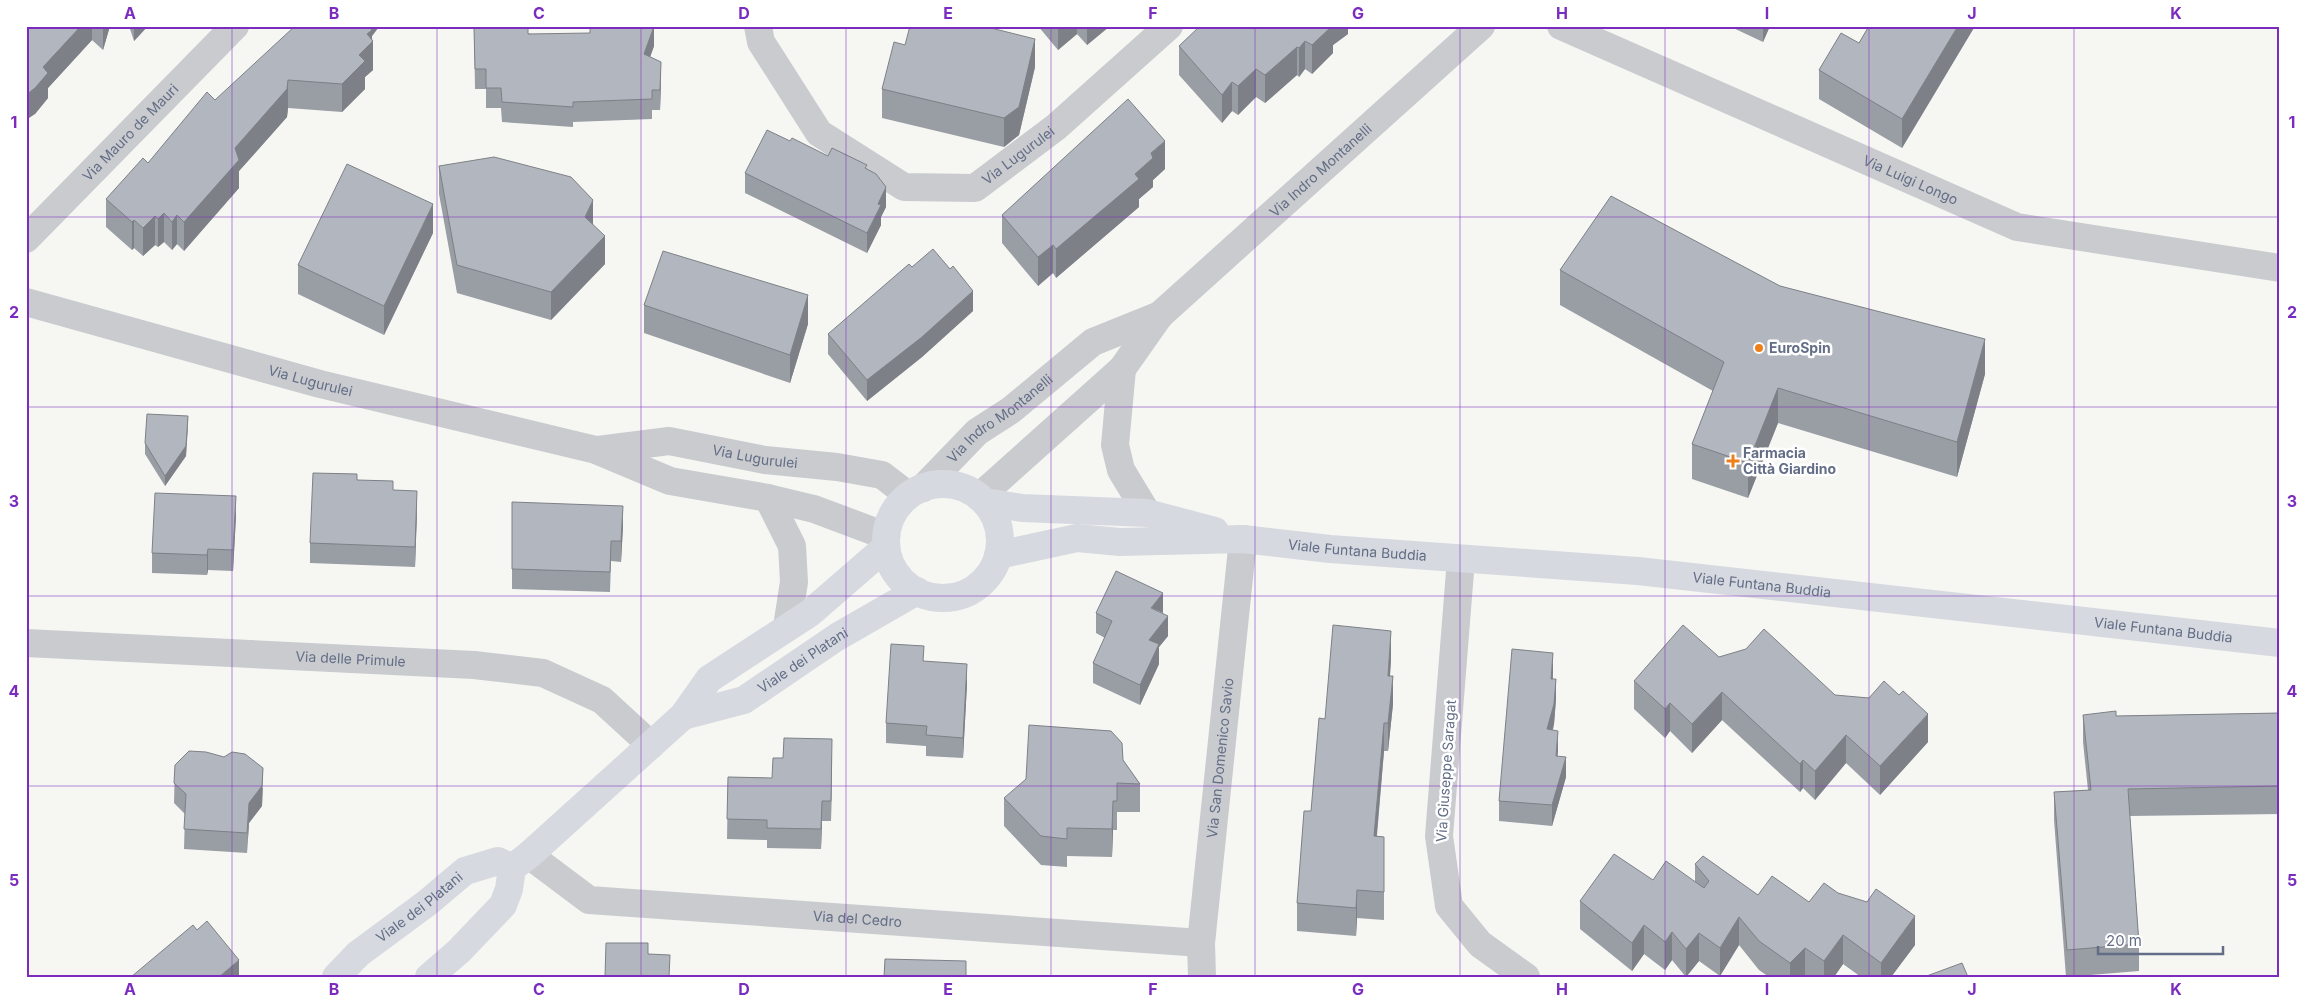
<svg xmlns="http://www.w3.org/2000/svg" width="2306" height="1003" viewBox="0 0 2306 1003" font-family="Inter,sans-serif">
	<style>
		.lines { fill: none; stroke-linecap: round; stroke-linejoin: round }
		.street { stroke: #c9cbcf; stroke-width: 28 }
		.secondary { stroke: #d6d9df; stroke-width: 28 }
		.wall { fill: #999da4 }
		.shaded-wall { fill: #7d8086 }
		.building { fill: #b2b7bf; stroke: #7d8086 }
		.grid { fill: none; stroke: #7b2cbf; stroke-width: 1; stroke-opacity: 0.55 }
		.poi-dot { fill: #ee7f1b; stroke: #fff; stroke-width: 2 }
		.labels { text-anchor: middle; stroke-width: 5; stroke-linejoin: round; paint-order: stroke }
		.street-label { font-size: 14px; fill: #636e86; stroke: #fff }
		.poi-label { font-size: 14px; font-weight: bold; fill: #636e86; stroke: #fff; text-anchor: start }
		.neatline { fill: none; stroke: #7b2cbf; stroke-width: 2 }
		.grid-label { font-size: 16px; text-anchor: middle; font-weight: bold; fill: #7b2cbf }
	</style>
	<rect width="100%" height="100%" fill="#f6f7f3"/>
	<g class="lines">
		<g class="street">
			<path id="s1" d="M758 26 761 42 819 133 904 187 975 188 1056 127 1169 26"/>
			<path id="s2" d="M1561 26 2017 227 2280 268"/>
			<path id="s3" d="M26 239 235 26"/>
			<path id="s4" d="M26 302 320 384 596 450 670 481 768 498 814 509 886 536"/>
			<polyline points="1122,369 1115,445 1121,470 1147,513"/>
			<path id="s5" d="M598 450 669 441 765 460 837 467 882 475 908 495"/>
			<path id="s6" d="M923 488 977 432 1011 410 1093 342 1160 315"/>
			<path id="s7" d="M979 497 1122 369 1160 315 1481 26"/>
			<polyline points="768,498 792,546 794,582 787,627"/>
			<polyline points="1461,559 1439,836 1449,906 1480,944 1526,977"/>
			<path id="s8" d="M26 643 474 665 543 673 602 700 651 745"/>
			<path id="s9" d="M529 855 589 900 1201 943"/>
			<path id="s10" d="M1202 977 1201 943 1243 539"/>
		</g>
		<g class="secondary">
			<circle cx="943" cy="541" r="57"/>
			<polyline points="985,502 1022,508 1147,513 1215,531"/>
			<path id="s11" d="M998 555 1077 538 1120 542 1243 539 1330 549 1638 571 2280 643"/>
			<path id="s12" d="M683 716 744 700 837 637 917 591"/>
			<path id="s13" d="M336 977 358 954 427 903 465 871 498 861 512 868"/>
			<polyline points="429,977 459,951 503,905 509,889 512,868 529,855 683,716 709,679 810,613 886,547"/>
		</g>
	</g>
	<g class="wall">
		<polygon points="26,26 110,26 103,50 92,40 48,88 48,98 35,114"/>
		<polygon points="129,26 148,26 134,41"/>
		<polygon points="378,26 378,28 372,36 373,70 365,77 365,89 342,112 288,108 287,117 239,171 239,188 184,251 177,244 172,250 164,242 158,247 155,245 143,256 134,248 132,250 106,227 106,199 148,163 215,100"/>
		<polygon points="1038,26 1110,26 1087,45 1077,34 1058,50"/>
		<polygon points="1348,26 1348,34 1333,45 1333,53 1312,74 1305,69 1299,77 1297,75 1265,103 1256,97 1238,115 1232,111 1222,123 1179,75 1179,46"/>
		<polygon points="1729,26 1770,26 1763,42"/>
		<polygon points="1869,26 1975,26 1902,148 1819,99 1819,70 1859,43"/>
		<polygon points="474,28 654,46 650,57 661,82 660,110 652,110 652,119 573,122 573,127 502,122 501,108 486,108 486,89 475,89"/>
		<polygon points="905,45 1035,67 1019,135 1004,147 882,118 882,89"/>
		<polygon points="790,141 828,156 867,169 886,207 881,217 881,225 867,253 745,193 745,173"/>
		<polygon points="439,166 593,224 605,264 551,320 457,293 439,194"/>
		<polygon points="1165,169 1153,180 1153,187 1139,199 1139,207 1056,278 1053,273 1038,286 1002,243 1002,215"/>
		<polygon points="433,233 384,335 298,294 298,265"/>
		<polygon points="912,267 973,311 922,357 867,401 828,354 828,334"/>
		<polygon points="1560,270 1780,286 1985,374 1957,477 1778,423 1748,498 1692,479 1692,444 1713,391 1560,305"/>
		<polygon points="644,305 808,324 790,383 644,333"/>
		<polygon points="188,427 186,456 165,486 145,454 145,443"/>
		<polygon points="357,480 393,490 417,511 415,567 310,563 310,543"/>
		<polygon points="512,502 623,526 621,562 611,561 610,592 512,589"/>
		<polygon points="236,516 233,571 208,570 207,575 152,573 152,553"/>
		<polygon points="1096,613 1163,613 1168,636 1159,647 1159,664 1140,705 1093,683 1093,663 1105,638 1096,633"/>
		<polygon points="1719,657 1835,695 1928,742 1880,795 1846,763 1815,800 1803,788 1800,792 1722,720 1692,753 1670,731 1665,738 1634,709 1634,681"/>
		<polygon points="1391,659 1390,676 1393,704 1388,751 1384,751 1377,836 1384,837 1384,920 1357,918 1356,936 1297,931 1297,903 1325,719"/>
		<polygon points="924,661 967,684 963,758 926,756 926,746 886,743 886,723"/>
		<polygon points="1553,673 1553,679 1556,699 1554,724 1553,730 1558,751 1557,756 1566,777 1552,826 1499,821 1499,801"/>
		<polygon points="2280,713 2280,814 2130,816 2139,944 2139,971 2066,977 2054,820 2054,792 2088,790 2083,742 2083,715 2116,716"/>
		<polygon points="832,759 831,821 822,821 821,849 767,848 767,840 727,839 728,777 772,778"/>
		<polygon points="1123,760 1140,784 1140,812 1117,812 1117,830 1113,830 1112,857 1067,856 1067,867 1041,865 1004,826 1004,798"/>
		<polygon points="175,765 263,788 262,806 249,823 247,853 184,849 185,814 174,803"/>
		<polygon points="1695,864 1758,895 1809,902 1838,893 1915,945 1891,977 1861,977 1843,964 1834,977 1769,977 1759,970 1739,945 1720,976 1699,961 1686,977 1672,960 1665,970 1644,954 1632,971 1580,929 1580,901 1695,881"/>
	</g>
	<g class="shaded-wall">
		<polygon points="81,26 92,26 92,40 48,88 48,98 35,114 26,120 26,95 43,67"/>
		<polygon points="103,26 110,26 103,50"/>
		<polygon points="134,26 148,26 134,41"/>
		<polygon points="364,26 378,26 378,28 372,36 372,42 373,41 373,70 365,77 365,89 342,112 342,84"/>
		<polygon points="654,26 654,46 644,74 644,54"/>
		<polygon points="1058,26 1077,26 1077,34 1058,50"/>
		<polygon points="1087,26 1110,26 1087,45"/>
		<polygon points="1329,26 1348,26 1348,34 1333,45 1333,53 1312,74 1312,45"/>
		<polygon points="1763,26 1770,26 1763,42"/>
		<polygon points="1958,26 1975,26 1902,148 1902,119"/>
		<polygon points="1035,39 1035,67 1019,135 1004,147 1004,118"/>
		<polygon points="1305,41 1305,69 1299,77 1299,48"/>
		<polygon points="1297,47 1297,75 1265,103 1265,75"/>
		<polygon points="661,62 661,82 660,110 660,90"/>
		<polygon points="1256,69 1256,97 1238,115 1238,86"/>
		<polygon points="288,80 288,108 287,117 239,171 239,188 184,251 184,222 235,148"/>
		<polygon points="1232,82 1232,111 1222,123 1222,95"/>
		<polygon points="1165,141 1165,169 1153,180 1153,187 1139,199 1139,207 1056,278 1056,249 1135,174 1151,153"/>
		<polygon points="886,187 886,207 881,217 881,225 867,253 867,233 878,204"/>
		<polygon points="593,200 593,229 585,217"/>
		<polygon points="433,204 433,233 384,335 384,306"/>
		<polygon points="164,213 164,242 158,247 158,219"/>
		<polygon points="177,215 177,244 172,250 172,222"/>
		<polygon points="155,216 155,245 143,256 143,228"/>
		<polygon points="134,220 134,248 132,250 132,222"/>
		<polygon points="605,236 605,264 551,320 551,292"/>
		<polygon points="1053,245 1053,273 1038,286 1038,257"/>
		<polygon points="973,291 973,311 922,357 867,401 867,380"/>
		<polygon points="808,295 808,324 790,383 790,355"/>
		<polygon points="1985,339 1985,374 1957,477 1957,442"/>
		<polygon points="1778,388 1778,423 1748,498 1748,463"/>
		<polygon points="188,416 186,456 165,486 165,476"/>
		<polygon points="417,491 417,511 415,567 415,547"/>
		<polygon points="236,496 236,516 233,571 233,550"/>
		<polygon points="623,506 623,526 621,562 621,541"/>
		<polygon points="208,549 208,570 207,575 207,555"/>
		<polygon points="1163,593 1163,613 1151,608"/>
		<polygon points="1168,616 1168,636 1159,647 1159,664 1140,705 1140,685 1149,640"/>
		<polygon points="1391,631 1391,659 1388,704 1388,676"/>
		<polygon points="1553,653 1553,673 1551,699 1551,679"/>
		<polygon points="967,664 967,684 963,758 963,738"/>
		<polygon points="1393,676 1393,704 1388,751 1388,723"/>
		<polygon points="1556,679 1556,699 1554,724 1547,749 1547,729"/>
		<polygon points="1722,692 1722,720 1692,753 1692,724"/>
		<polygon points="1670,703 1670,731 1665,738 1665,709"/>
		<polygon points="1928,714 1928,742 1880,795 1880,766"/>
		<polygon points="1384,723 1384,751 1374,865 1374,836"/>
		<polygon points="1558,731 1558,751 1556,776 1556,756"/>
		<polygon points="1846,735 1846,763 1815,800 1815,771"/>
		<polygon points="832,739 832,759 831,821 831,801"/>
		<polygon points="1566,757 1566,777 1552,826 1552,805"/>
		<polygon points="1803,760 1803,788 1800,792 1800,764"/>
		<polygon points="263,768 262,806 249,823 247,853 249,803"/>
		<polygon points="822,801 822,821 821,849 821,829"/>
		<polygon points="1113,801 1113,830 1112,857 1112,829"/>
		<polygon points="1357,890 1357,918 1356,936 1356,908"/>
		<polygon points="1915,916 1915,945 1891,977 1881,977 1881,963"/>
		<polygon points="1739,917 1739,945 1720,976 1720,948"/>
		<polygon points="1644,925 1644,954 1632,971 1632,943"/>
		<polygon points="1672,932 1672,960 1665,970 1665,942"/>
		<polygon points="1699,933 1699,961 1686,977 1686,949"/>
		<polygon points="1843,935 1843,964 1834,977 1824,977 1824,961"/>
		<polygon points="1805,948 1805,977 1790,977 1790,963"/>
		<polygon points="239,960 239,977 219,977"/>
	</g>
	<g class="building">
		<polygon points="26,26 81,26 43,67 48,73 35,88 26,95"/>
		<polygon points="295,26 368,26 372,30 367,34 373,41 359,55 365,61 342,84 288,80 287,89 235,148 239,160 184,222 177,215 172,222 164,213 158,219 155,216 143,228 134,220 132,222 106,199 143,158 148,163 207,92 215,100"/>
		<polygon points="590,26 654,26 644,54 661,62 660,90 652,90 652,99 573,102 573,107 502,102 501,88 486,88 486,69 475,69 474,28 528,28 528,34 590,33"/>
		<polygon points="910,26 983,26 1035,39 1019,107 1004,118 882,89 894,42 905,45"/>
		<polygon points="1200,26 1332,26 1312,45 1305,41 1299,48 1297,47 1265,75 1256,69 1238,86 1232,82 1222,95 1179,46"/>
		<polygon points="1869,26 1958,26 1902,119 1819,70 1841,33 1859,43"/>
		<polygon points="1128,99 1165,141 1151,153 1153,158 1135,174 1139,179 1056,249 1053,245 1038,257 1002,215"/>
		<polygon points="767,130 790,141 792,138 828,156 832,148 867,165 865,168 876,174 886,187 878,204 881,205 867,233 745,173"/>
		<polygon points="494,157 571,177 593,200 585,217 605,236 551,292 457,265 439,166"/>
		<polygon points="347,164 433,204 384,306 298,265"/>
		<polygon points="1611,196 1780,286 1985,339 1957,442 1778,388 1748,463 1692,444 1724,362 1560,270"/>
		<polygon points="933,249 950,269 953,266 973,291 922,337 867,380 828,334 909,264 912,267"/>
		<polygon points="663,251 808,295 790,355 644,305"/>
		<polygon points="147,414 188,416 186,446 165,476 145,443"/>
		<polygon points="313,473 357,474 357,480 393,481 393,490 417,491 415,547 310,543"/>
		<polygon points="155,493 236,496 233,550 208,549 207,555 152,553"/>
		<polygon points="512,502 623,506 621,541 611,541 610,572 512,569"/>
		<polygon points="1116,571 1163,593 1151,608 1168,616 1149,640 1159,644 1140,685 1093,663 1112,621 1096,613"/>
		<polygon points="1333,625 1391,631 1388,676 1393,676 1388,723 1384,723 1374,836 1384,837 1384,892 1357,890 1356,908 1297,903 1304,811 1311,811 1319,718 1325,719"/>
		<polygon points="1683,625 1719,657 1746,649 1764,629 1835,695 1869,698 1884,681 1899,695 1903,691 1928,714 1880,766 1846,735 1815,771 1803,760 1800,764 1722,692 1692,724 1670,703 1665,709 1634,681"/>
		<polygon points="891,644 924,646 923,661 967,664 963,738 926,735 927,726 886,723"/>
		<polygon points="1512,649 1553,653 1551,679 1556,679 1554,704 1547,729 1558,731 1556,756 1566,757 1552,805 1499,801"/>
		<polygon points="2116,711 2116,716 2280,713 2280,786 2128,789 2139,944 2067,950 2054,792 2091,790 2083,715"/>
		<polygon points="1029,725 1111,731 1122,743 1123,760 1140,784 1117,783 1117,801 1113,801 1112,829 1067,828 1067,839 1041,836 1004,798 1026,779"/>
		<polygon points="784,738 832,739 831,801 822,801 821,829 767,828 767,820 727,819 728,777 772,778 773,758 783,758"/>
		<polygon points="189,751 206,752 224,757 232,752 245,754 263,768 262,786 249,803 247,833 184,829 186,794 174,783 175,765"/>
		<polygon points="1614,854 1653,880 1666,861 1704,888 1709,881 1695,864 1703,856 1758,895 1772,876 1809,902 1824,883 1838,893 1867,902 1876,889 1915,916 1881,963 1843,935 1824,961 1805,948 1790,963 1759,941 1739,917 1720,948 1699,933 1686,949 1672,932 1665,942 1644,925 1632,943 1580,901"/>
		<polygon points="207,921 239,960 219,977 131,977 193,925 197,930"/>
		<polygon points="606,943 648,943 648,954 670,955 669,977 605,977"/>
		<polygon points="885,959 966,961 966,977 884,977"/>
		<polygon points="1962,963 1968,977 1924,977"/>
		<polygon points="771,976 792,977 771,977"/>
	</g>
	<path class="grid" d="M232 26V977M437 26V977M641 26V977M846 26V977M1051 26V977M1255 26V977M1460 26V977M1665 26V977M1869 26V977M2074 26V977M26 217H2280M26 407H2280M26 596H2280M26 786H2280"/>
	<g class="poi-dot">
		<circle cx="1759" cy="348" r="5"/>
		<path d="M1730.5 453.5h5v5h5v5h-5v5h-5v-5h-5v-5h5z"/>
	</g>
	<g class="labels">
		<g class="street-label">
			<text dy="5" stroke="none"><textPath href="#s3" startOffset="149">Via Mauro de Mauri</textPath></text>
			<text dy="5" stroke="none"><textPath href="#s1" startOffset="350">Via Lugurulei</textPath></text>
			<text dy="5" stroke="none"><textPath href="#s7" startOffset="474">Via Indro Montanelli</textPath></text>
			<text dy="5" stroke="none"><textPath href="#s2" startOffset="382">Via Luigi Longo</textPath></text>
			<text dy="5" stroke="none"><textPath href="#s4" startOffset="295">Via Lugurulei</textPath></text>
			<text dy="5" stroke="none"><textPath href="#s6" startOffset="104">Via Indro Montanelli</textPath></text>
			<text dy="5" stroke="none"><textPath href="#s5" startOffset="159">Via Lugurulei</textPath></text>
			<text dy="5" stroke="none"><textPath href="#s11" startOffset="362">Viale Funtana Buddia</textPath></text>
			<text dy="5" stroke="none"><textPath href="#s11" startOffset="768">Viale Funtana Buddia</textPath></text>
			<text dy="5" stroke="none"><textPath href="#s11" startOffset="1172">Viale Funtana Buddia</textPath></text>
			<text dy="5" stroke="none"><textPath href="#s8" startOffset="325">Via delle Primule</textPath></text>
			<text dy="5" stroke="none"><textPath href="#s12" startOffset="134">Viale dei Platani</textPath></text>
			<text dy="5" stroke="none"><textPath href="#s10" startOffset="220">Via San Domenico Savio</textPath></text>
			<text transform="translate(1446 771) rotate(-86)" y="5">Via Giuseppe Saragat</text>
			<text dy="5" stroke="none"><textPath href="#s13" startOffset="109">Viale dei Platani</textPath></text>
			<text dy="5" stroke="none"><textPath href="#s9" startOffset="344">Via del Cedro</textPath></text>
		</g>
		<g class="poi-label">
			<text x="1769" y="353">EuroSpin</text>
			<text x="1743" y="458">Farmacia<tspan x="1743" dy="16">Città Giardino</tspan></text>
		</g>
	</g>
	<rect width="2306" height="1003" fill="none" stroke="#ffffff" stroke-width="55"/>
	<path d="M2098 946v8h125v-8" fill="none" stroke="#636e86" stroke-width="2.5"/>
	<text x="2106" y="946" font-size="15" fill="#636e86" stroke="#ffffff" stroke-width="4" paint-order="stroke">20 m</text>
	<rect x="28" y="28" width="2250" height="948" class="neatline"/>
	<g class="grid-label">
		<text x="130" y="19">A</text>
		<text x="334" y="19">B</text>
		<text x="539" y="19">C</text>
		<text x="744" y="19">D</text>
		<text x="948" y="19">E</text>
		<text x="1153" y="19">F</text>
		<text x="1358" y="19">G</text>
		<text x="1562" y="19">H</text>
		<text x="1767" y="19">I</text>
		<text x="1972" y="19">J</text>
		<text x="2176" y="19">K</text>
		<text x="14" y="128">1</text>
		<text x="2292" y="128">1</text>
		<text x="14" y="318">2</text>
		<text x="2292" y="318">2</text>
		<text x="14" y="507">3</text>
		<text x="2292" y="507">3</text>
		<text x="14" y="697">4</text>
		<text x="2292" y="697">4</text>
		<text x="14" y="886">5</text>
		<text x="2292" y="886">5</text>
		<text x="130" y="995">A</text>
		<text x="334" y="995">B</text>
		<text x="539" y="995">C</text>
		<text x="744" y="995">D</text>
		<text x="948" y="995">E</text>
		<text x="1153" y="995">F</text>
		<text x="1358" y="995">G</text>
		<text x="1562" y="995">H</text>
		<text x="1767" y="995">I</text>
		<text x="1972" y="995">J</text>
		<text x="2176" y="995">K</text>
	</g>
</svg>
